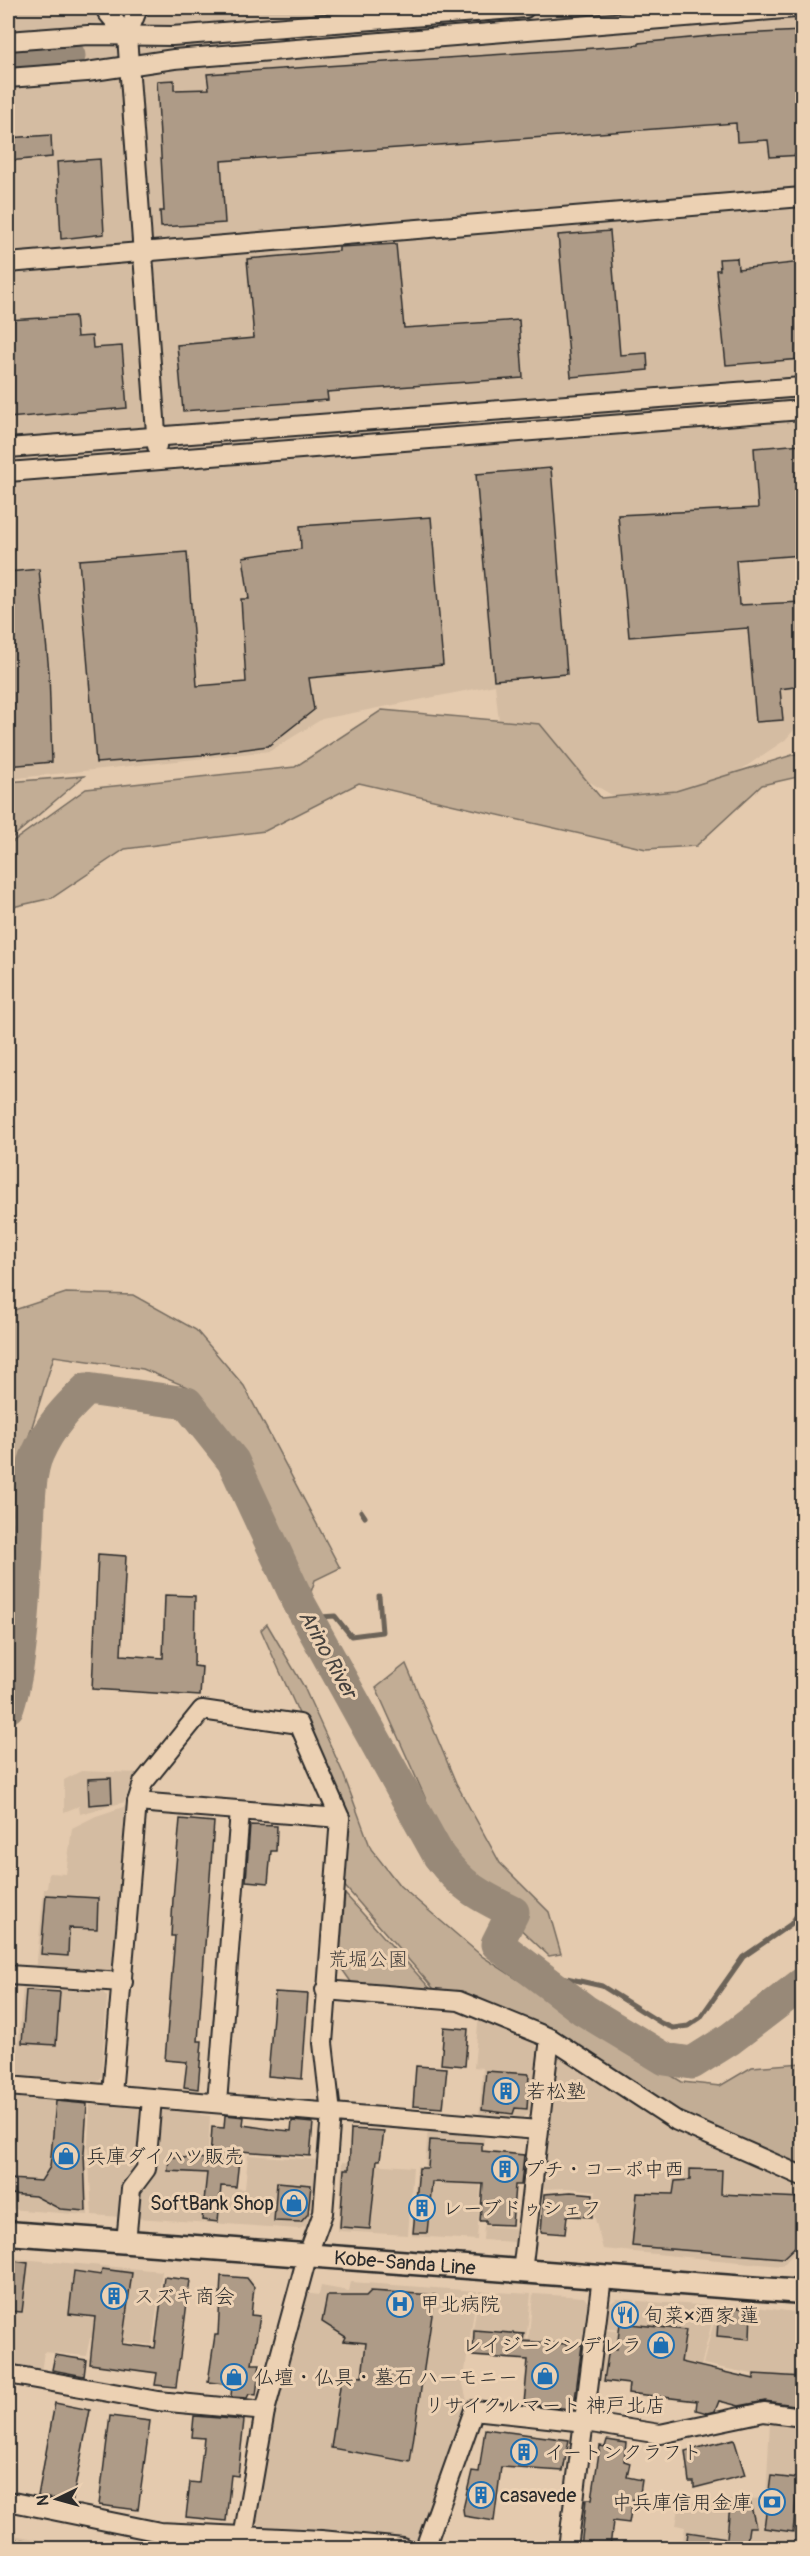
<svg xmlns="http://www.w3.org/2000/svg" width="810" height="2556" viewBox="0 0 810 2556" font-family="Pangolin,'Klee One',sans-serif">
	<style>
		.built { fill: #d4bca2 }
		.green { fill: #c2ad95; stroke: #766c60; stroke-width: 1.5 }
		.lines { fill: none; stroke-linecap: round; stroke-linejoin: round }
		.stream { stroke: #6c6359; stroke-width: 5 }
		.river { stroke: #988978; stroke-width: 33 }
		.building { fill: #ae9b87; stroke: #2b2b2b; stroke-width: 1.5 }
		.minor-casing { stroke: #2b2b2b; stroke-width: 22 }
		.major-casing { stroke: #2b2b2b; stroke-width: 27 }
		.minor { stroke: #ecd1b3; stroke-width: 18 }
		.major { stroke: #ecd1b3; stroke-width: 22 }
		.rail { stroke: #2b2b2b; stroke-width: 4.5; stroke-dasharray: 9 4.5; stroke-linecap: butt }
		.labels { text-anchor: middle; stroke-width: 6; stroke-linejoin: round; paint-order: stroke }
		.park-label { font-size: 20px; fill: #423e3b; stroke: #ecd1b3 }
		.poi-label { font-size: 20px; fill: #2b2b2b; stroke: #ecd1b3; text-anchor: start }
		.street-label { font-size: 20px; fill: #2b2b2b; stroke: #ecd1b3 }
		.water-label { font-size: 21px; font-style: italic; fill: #46423e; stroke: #ecd1b3 }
	</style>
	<rect width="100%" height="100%" fill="#e4caae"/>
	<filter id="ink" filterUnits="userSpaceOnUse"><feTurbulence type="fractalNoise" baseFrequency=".0167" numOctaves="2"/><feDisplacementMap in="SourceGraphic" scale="12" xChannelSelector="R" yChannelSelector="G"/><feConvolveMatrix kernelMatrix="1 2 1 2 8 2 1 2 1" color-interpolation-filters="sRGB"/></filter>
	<g filter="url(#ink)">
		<g class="built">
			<polygon points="8,8 802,8 802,721 785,740 717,786 624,802 500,730 495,685 322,719 270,751 8,779"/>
			<polygon points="81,1771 139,1773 128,1791 125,1802 80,1814 79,1806 64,1812 64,1780"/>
			<polygon points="126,1806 112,1970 103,1977 36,1970 44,1889 47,1889 49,1873 66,1874 72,1828 96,1816"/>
			<polygon points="23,1987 103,1992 107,1997 101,2079 93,2085 15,2077"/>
			<polygon points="479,2015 531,2038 538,2049 532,2110 521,2120 479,2116 483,2068 474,2067"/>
			<polygon points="560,2056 763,2168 802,2185 802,2245 782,2266 603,2249 593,2211 596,2191 568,2188 542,2189 553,2063"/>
			<polygon points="8,2094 87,2101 85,2153 88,2215 8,2209"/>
			<polygon points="90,2105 146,2105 201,2109 200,2115 210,2116 206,2186 245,2189 248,2155 320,2160 318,2184 306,2226 299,2229 92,2215 88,2144"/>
			<polygon points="428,2127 480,2131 480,2137 484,2138 477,2240 412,2236 417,2166 425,2166"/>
			<polygon points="342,2162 413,2167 408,2235 338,2231"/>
			<polygon points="484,2226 522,2229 522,2236 514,2242 483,2240"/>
			<polygon points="8,2258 162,2271 152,2345 90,2338 86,2356 44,2352 41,2372 8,2365"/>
			<polygon points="351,2282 477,2291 463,2384 467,2401 421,2538 409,2544 381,2536 330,2531 266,2530 256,2521 263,2466 304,2293 319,2295 321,2286 349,2291"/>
			<polygon points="479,2291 531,2294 524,2361 469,2357"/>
			<polygon points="533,2294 584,2297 591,2307 579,2406 570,2412 522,2408"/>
			<polygon points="617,2299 635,2300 631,2331 604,2328 607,2305"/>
			<polygon points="637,2301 716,2306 692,2402 627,2394 627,2385 597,2381 604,2330 633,2333"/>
			<polygon points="718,2306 756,2307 794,2312 802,2323 802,2408 750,2408 752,2374 703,2364"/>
			<polygon points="770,2421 798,2422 802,2426 802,2458 793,2548 682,2548 685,2527 676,2525 680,2503 766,2498"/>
			<polygon points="8,2534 84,2548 8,2548"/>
		</g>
		<g class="green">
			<polygon points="382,710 540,724 601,798 676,791 802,752 802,776 762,785 696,846 646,849 359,783 265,831 125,849 52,898 8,908 8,845 86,789 295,767"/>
			<polygon points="84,776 8,841 8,782"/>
			<polygon points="66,1293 133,1295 196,1330 244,1386 340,1568 315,1580 309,1598 232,1447 195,1390 143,1369 54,1356 16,1478 8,1587 8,1312"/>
			<polygon points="267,1624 303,1685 343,1773 371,1849 400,1886 483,1957 606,2037 682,2082 720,2086 752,2067 802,2063 802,2166 684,2115 620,2072 498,2009 441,1997 342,1883 345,1815 261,1630"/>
			<polygon points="406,1664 456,1783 500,1863 549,1912 561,1954 549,1956 457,1869 376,1688"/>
			<polygon points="345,1894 436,1995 354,1986 339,1965"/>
		</g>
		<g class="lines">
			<g class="stream">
				<polyline points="361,1511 365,1517"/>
				<polyline points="311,1622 320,1617 335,1616 351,1636 382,1632 379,1596"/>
				<polyline points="531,1970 602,1986 661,2023 673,2028 688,2026 700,2018 743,1957 791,1924 802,1908"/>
			</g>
			<g class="river">
				<polyline points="8,60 69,56"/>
				<path d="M8 1707C23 1660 25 1586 28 1535 29 1513 28 1473 38 1453 50 1426 66 1409 87 1389L187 1403 233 1461 299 1603 439 1856C462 1887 480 1896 513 1912L497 1944 584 2010 665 2059 692 2063 730 2039 802 1984"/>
			</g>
		</g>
		<g class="building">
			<polygon points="802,31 802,155 770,157 768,140 737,142 736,123 221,161 225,223 161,227 160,211 164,211 157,81 174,80 174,90 209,89 207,74 639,45 639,43 720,35"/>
			<polygon points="51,135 52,157 8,161 8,138"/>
			<polygon points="100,159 104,234 61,239 57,162"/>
			<polygon points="610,231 620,355 647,353 648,370 571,377 558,235"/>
			<polygon points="396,244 404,328 519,320 523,378 327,392 328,400 183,411 177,345 254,338 247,259 339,251 339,247"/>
			<polygon points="737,258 738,269 802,262 802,359 726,365 716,270 720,270 719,259"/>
			<polygon points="75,316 77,337 92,336 93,348 122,346 127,408 8,418 8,320"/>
			<polygon points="802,444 802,555 736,560 739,605 802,602 802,686 780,689 783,720 756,722 748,628 629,637 618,515 758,508 754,448"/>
			<polygon points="551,468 567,674 494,680 476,474"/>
			<polygon points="431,517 443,665 309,678 314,710 268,746 202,755 96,763 79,560 187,552 197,686 246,682 241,599 249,599 243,557 301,549 300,526"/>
			<polygon points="39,569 49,672 52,762 8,766 8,572"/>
			<polygon points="98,1554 126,1556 121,1655 163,1658 165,1595 195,1596 194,1666 202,1667 200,1696 92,1689"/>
			<polygon points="111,1778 112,1803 89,1805 88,1779"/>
			<polygon points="180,1819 214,1822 198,2041 202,2041 198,2089 184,2087 187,2062 165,2060 175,1936 171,1936 173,1899"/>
			<polygon points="250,1825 277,1826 276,1851 271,1851 268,1883 246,1881"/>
			<polygon points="46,1895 98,1898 97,1929 69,1928 68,1956 41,1954"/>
			<polygon points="26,1990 60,1992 56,2045 22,2043"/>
			<polygon points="275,1992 308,1994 302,2079 268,2076"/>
			<polygon points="444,2027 468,2029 465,2066 441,2064"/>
			<polygon points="416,2066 447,2068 443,2108 413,2106"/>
			<polygon points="486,2071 529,2074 527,2109 515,2108 513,2114 482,2110"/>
			<polygon points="56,2101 87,2104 84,2153 86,2211 60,2209 35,2196 10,2194 10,2179 41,2181 50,2167"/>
			<polygon points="225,2115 244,2117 243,2125 269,2129 291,2131 292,2121 313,2123 310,2156 240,2151 236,2187 221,2186 218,2222 202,2220 207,2173 168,2171 169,2157 210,2159 212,2127 224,2128"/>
			<polygon points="351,2129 384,2131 380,2160 377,2160 370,2229 340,2227 344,2169 349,2169"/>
			<polygon points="430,2140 482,2143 482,2151 524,2155 521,2185 515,2185 512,2225 486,2224 486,2221 480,2221 483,2184 432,2182 427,2233 413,2233 419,2168 428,2168"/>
			<polygon points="690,2169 722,2170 721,2194 802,2198 799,2243 783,2258 632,2246 637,2193 673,2194 675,2181 690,2180"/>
			<polygon points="277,2182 311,2185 308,2214 301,2222 274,2221"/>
			<polygon points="571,2192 593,2194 592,2217 567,2216 565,2234 541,2232 544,2194"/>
			<polygon points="8,2260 28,2263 22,2312 8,2311"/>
			<polygon points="102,2269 132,2273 122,2344 155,2348 164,2277 190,2280 176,2387 155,2385 157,2373 90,2364 95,2317 69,2314 74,2271 101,2275"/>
			<polygon points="221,2276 247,2278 254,2287 251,2315 260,2316 252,2364 260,2364 256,2395 249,2394 247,2398 231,2397 232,2385 208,2382 215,2335 218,2335"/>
			<polygon points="371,2291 435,2295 410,2462 331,2448 342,2373 362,2377 366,2343 344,2341 346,2337 322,2322 327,2296 366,2296"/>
			<polygon points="719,2307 751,2309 750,2339 717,2336"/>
			<polygon points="620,2323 686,2330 681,2362 754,2379 754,2374 802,2377 802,2406 765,2401 739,2406 719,2401 715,2411 707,2413 696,2410 697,2401 628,2393 629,2384 604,2381 609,2348 617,2349"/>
			<polygon points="474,2330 524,2334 523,2341 582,2345 574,2407 571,2409 524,2404 528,2360 473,2356"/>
			<polygon points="55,2355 86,2360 84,2376 52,2370"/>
			<polygon points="55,2403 90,2410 72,2503 38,2496"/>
			<polygon points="110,2416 150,2421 138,2510 99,2505"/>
			<polygon points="194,2416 244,2420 238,2476 231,2475 226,2521 186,2517 190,2482 199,2483 204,2438 192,2437"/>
			<polygon points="485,2429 569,2440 563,2471 501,2467 494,2521 464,2516 463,2509 472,2471 479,2472"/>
			<polygon points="734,2439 745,2475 694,2488 694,2482 689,2482 685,2451"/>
			<polygon points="607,2440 626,2443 624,2461 630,2463 627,2477 642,2480 639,2500 633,2499 629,2523 613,2521 610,2548 581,2548 586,2499 592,2499 600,2446 605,2447"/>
			<polygon points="771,2476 798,2479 793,2532 764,2528"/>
			<polygon points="750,2502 756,2527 749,2527 746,2548 686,2548 688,2532 727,2538 730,2504"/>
		</g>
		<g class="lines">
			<defs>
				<g id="minor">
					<polyline points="106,8 107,12 127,36"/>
					<polyline points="138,8 127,36 157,446"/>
					<polyline points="8,41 88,35 172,36 525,8"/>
					<polyline points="8,78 87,72 174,59 796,8"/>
					<polyline points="8,263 802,197"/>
					<polyline points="8,448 802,387"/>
					<polyline points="8,472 802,410"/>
					<polyline points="137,1802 340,1818"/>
					<polyline points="8,1975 123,1982"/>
					<polyline points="325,1990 459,2001 550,2038 677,2121 802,2176"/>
					<polyline points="8,2086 538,2130"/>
					<polyline points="112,2094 137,1802 143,1783 202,1710 299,1724 340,1818 323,2043 331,2113 323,2213 307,2257 265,2411 243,2538"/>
					<polyline points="217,2103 240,1811"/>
					<polyline points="126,2242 131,2189 146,2169 152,2098"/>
					<polyline points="522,2272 550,2038"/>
					<polyline points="8,2374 158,2401 265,2411"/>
					<polyline points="8,2501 160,2532 321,2540 403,2548"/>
					<polyline points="425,2548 474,2410 585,2422 660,2434 764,2412 802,2417"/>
					<polyline points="568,2548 602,2277"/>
				</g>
				<g id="major">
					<path id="s1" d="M8 2233 802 2292"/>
				</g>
			</defs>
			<use href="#minor" class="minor-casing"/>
			<use href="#major" class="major-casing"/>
			<use href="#minor" class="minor"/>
			<use href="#major" class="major"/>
			<polyline class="rail" points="8,2539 55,2548"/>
		</g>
	</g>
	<defs>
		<symbol id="building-ring" viewBox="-11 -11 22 22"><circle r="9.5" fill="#ecd1b3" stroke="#1f6fb2" stroke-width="1.5"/><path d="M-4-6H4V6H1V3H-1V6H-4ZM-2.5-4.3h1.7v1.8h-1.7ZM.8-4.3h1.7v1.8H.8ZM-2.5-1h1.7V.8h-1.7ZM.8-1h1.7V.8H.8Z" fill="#1f6fb2"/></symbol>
		<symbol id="shop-ring" viewBox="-11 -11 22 22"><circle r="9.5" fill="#ecd1b3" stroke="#1f6fb2" stroke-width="1.5"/><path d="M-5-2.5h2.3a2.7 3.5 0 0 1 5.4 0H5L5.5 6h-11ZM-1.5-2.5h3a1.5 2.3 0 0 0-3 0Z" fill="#1f6fb2"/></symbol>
		<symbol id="hospital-ring" viewBox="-11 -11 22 22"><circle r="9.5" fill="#ecd1b3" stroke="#1f6fb2" stroke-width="1.5"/><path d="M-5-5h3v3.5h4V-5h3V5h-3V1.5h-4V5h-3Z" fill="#1f6fb2"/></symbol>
		<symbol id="restaurant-ring" viewBox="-11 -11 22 22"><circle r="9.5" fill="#ecd1b3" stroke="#1f6fb2" stroke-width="1.5"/><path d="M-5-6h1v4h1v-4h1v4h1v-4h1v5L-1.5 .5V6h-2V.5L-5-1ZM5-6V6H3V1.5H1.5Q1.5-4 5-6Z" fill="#1f6fb2"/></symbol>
		<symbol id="bank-ring" viewBox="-11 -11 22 22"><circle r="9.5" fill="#ecd1b3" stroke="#1f6fb2" stroke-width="1.5"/><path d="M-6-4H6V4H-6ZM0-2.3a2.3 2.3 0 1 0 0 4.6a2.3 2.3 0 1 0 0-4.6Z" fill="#1f6fb2"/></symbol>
	</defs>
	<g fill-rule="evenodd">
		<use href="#building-ring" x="491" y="2076" width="30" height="30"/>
		<use href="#shop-ring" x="51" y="2141" width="30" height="30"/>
		<use href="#building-ring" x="490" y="2154" width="30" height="30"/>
		<use href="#shop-ring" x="279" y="2188" width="30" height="30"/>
		<use href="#building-ring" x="407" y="2193" width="30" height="30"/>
		<use href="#building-ring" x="99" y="2281" width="30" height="30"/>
		<use href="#hospital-ring" x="385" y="2289" width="30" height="30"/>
		<use href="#restaurant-ring" x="610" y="2300" width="30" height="30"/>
		<use href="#shop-ring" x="646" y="2330" width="30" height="30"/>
		<use href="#shop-ring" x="530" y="2361" width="30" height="30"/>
		<use href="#shop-ring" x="219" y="2362" width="30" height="30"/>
		<use href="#building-ring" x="509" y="2437" width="30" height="30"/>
		<use href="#building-ring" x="466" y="2480" width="30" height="30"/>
		<use href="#bank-ring" x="757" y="2487" width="30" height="30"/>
	</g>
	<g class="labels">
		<g class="park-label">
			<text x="368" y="1966">荒堀公園</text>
		</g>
		<g class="poi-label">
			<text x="526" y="2098">若松塾</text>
			<text x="86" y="2163">兵庫ダイハツ販売</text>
			<text x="524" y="2176">プチ・コーポ中西</text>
			<text x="274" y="2210" text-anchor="end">SoftBank Shop</text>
			<text x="442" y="2215">レーブドゥシェフ</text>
			<text x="134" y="2303">スズキ商会</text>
			<text x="420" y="2311">甲北病院</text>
			<text x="644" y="2322">旬菜×酒家 蓮</text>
			<text x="642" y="2352" text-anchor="end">レイジーシンデレラ</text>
			<text x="254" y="2384">仏壇・仏具・墓石 ハーモニー</text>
			<text x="545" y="2412" text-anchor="middle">リサイクルマート 神戸北店</text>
			<text x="544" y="2459">イートンクラフト</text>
			<text x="500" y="2502">casavede</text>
			<text x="752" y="2509" text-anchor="end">中兵庫信用金庫</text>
		</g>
		<g class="street-label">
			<text dy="7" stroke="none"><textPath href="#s1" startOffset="398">Kobe-Sanda Line</textPath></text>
		</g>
		<g class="water-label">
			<text transform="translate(328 1654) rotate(61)" y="7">Arino River</text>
		</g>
	</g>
	<rect width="810" height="2556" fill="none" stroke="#ecd1b3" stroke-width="30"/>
	<rect x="15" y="15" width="780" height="2526" fill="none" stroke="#2b2b2b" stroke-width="2" filter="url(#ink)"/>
	<g transform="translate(57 2499) rotate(265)" stroke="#ecd1b3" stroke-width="4.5" paint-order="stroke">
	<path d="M0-4.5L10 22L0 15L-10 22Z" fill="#2b2b2b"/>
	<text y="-9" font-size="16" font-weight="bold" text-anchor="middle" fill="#2b2b2b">N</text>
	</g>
</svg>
